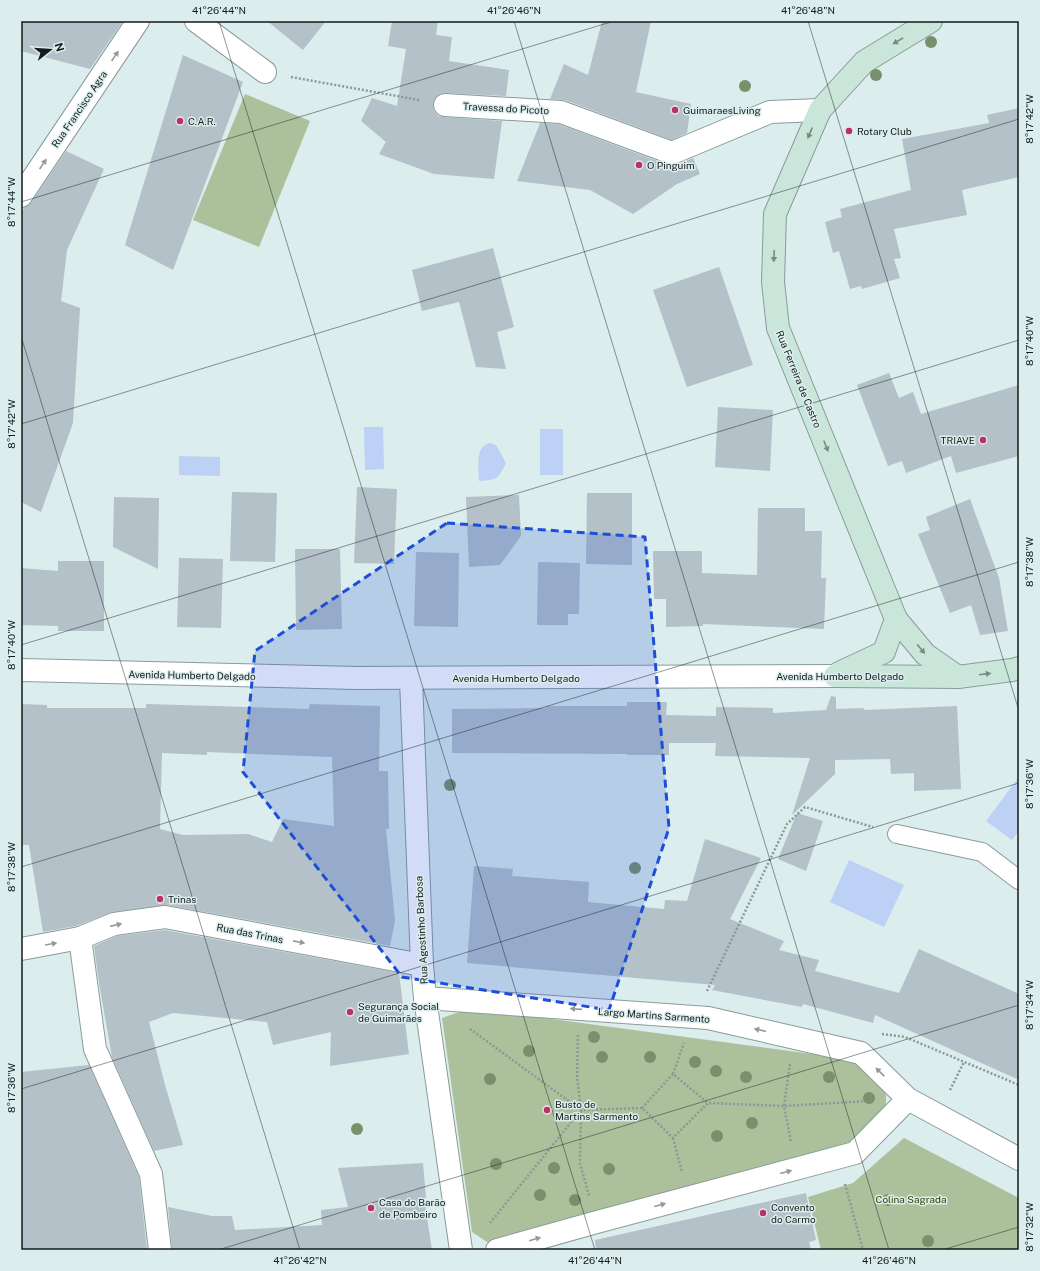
<svg xmlns="http://www.w3.org/2000/svg" width="1040" height="1271" viewBox="0 0 1040 1271" font-family="'Public Sans',sans-serif">
	<style>
		.green { fill: #acc19b }
		.water { fill: #bdd0f6 }
		.building { fill: #b4c1c8; fill-rule: evenodd }
		.lines { fill: none; stroke-linecap: round; stroke-linejoin: round }
		.lane-casing { stroke: #8b9b9b; stroke-width: 20 }
		.street-casing { stroke: #8b9b9b; stroke-width: 24 }
		.secondary-casing { stroke: #8b9b9b; stroke-width: 24 }
		.path { stroke: #8b9898; stroke-width: 2.5; stroke-dasharray: 2 2; stroke-linecap: butt }
		.lane { stroke: #fff; stroke-width: 18 }
		.street { stroke: #fff; stroke-width: 22 }
		.secondary { stroke: #cae5da; stroke-width: 22 }
		.tree { fill: #78906b }
		.oneway { fill: #788a84 }
		.oneway2 { fill: #959898 }
		.marked { fill: #1d4ed8; fill-opacity: 0.2; stroke: #1d4ed8; stroke-width: 3; stroke-dasharray: 8 5; stroke-linejoin: round }
		.ticks { fill: none; stroke: #141a1a; stroke-width: 1; stroke-opacity: 0.45 }
		.poi-dot { fill: #bd3063; stroke: #dceded; stroke-width: 1.5 }
		.labels { text-anchor: middle; stroke-width: 3; stroke-linejoin: round; paint-order: stroke }
		.street-label { font-size: 10px; fill: #141a1a; stroke: #dceded }
		.poi-label { font-size: 10px; fill: #141a1a; stroke: #dceded; text-anchor: start }
		.park-label { font-size: 10px; fill: #264400; stroke: #dceded }
		.neatline { fill: none; stroke: #141a1a; stroke-width: 1.5 }
		.ticks-label { font-size: 10px; text-anchor: middle; fill: #141a1a }
	</style>
	<rect width="100%" height="100%" fill="#dceded"/>
	<g class="green">
		<polygon points="245,94 310,121 259,247 193,220"/>
		<polygon points="470,1008 856,1060 877,1077 886,1095 886,1107 853,1145 487,1242 472,1232 442,1018"/>
		<polygon points="904,1138 1019,1198 1019,1250 821,1250 808,1197 853,1183"/>
	</g>
	<g class="water">
		<polygon points="364,427 383,427 384,469 365,470"/>
		<rect x="540" y="429" width="23" height="46"/>
		<path d="M490 443 496 445 506 463C498 479 497 480 479 481 479 469 474 446 490 443Z"/>
		<polygon points="179,456 220,457 220,476 179,475"/>
		<polygon points="1019,777 1019,831 1012,840 986,821"/>
		<polygon points="849,860 904,885 884,927 830,902"/>
	</g>
	<g class="building">
		<polygon points="21,21 123,21 90,69 21,51"/>
		<polygon points="267,21 326,21 303,50"/>
		<polygon points="392,21 438,21 436,35 452,37 449,61 509,70 506,96 445,93 440,94 435,98 433,104 434,111 438,116 444,117 502,121 494,179 434,174 379,154 386,142 361,121 372,98 397,106 406,49 388,46"/>
		<polygon points="602,21 651,21 636,92 691,104 687,133 672,140 565,100 550,99 564,64 588,75"/>
		<polygon points="183,55 243,82 173,270 125,245"/>
		<polygon points="1019,108 1019,177 962,190 967,215 894,229 901,258 894,259 900,278 862,289 861,286 850,289 839,251 833,253 825,222 842,217 840,209 911,190 902,139 989,123 987,115"/>
		<polygon points="540,123 558,124 668,165 677,165 693,158 700,174 677,184 633,214 590,190 517,181"/>
		<polygon points="66,151 104,169 67,250 61,301 80,308 73,423 41,512 21,502 21,213 24,208 31,203"/>
		<polygon points="493,248 514,327 497,332 506,369 476,367 459,302 422,311 412,270"/>
		<polygon points="719,267 753,365 687,387 653,290"/>
		<polygon points="889,373 899,398 913,392 921,414 1019,385 1019,456 956,473 951,456 906,473 902,461 888,466 857,385"/>
		<polygon points="718,407 773,410 770,471 715,467"/>
		<polygon points="357,487 397,489 394,564 354,563"/>
		<polygon points="232,492 277,493 275,562 230,561"/>
		<polygon points="587,493 632,493 632,565 586,564"/>
		<polygon points="519,495 521,536 500,565 469,567 466,497"/>
		<polygon points="114,497 159,498 158,569 113,547"/>
		<polygon points="970,499 999,578 1008,631 980,635 971,605 950,613 918,534 930,530 926,517"/>
		<polygon points="758,508 805,508 805,531 822,531 821,578 826,578 824,629 703,624 703,626 666,627 666,599 654,599 653,551 702,551 702,573 757,575"/>
		<polygon points="295,549 340,549 342,629 296,630"/>
		<polygon points="416,552 459,553 458,627 414,626"/>
		<polygon points="179,558 223,559 221,628 177,627"/>
		<polygon points="58,561 104,561 104,631 58,631 58,626 21,625 21,568 58,571"/>
		<polygon points="538,562 580,563 579,614 568,614 568,625 537,625"/>
		<polygon points="831,696 836,697 836,709 864,708 864,710 957,706 961,789 914,791 914,773 891,774 890,759 835,760 835,774 792,815 810,758 715,756 716,743 669,743 669,755 627,755 627,754 452,753 452,709 546,708 545,706 627,706 627,702 667,702 666,715 716,716 716,707 773,708 773,713 826,710"/>
		<path d="M21 704 47 705V708H146V704L309 709 310 704 380 706 379 771H388L389 829H386L395 921 390 946 167 905 112 912 76 926 43 932 29 845H21ZM207 752 332 757 334 826 283 819 272 842 248 834 183 835 160 829 162 753 207 755Z"/>
		<polygon points="797,813 823,821 806,871 778,859"/>
		<polygon points="705,839 761,858 730,919 784,941 779,950 819,960 815,971 899,993 919,949 1019,994 1019,1080 875,1015 873,1023 803,1004 802,1007 712,990 715,985 467,963 474,866 513,869 512,876 589,882 588,902 664,909 665,900 687,901"/>
		<polygon points="165,930 399,973 409,1054 330,1066 331,1032 273,1045 267,1022 173,1013 149,1022 165,1085 183,1145 154,1151 112,1057 99,983 94,946 117,936"/>
		<polygon points="89,1065 139,1177 147,1250 21,1250 21,1072"/>
		<polygon points="423,1163 426,1198 424,1198 432,1250 172,1250 168,1207 212,1216 232,1216 235,1230 322,1225 321,1210 348,1207 338,1168"/>
		<polygon points="806,1193 816,1240 809,1242 811,1250 596,1250 595,1240"/>
	</g>
	<g class="lines">
		<defs>
			<polyline id="lane" points="897,834 982,852 1019,880"/>
			<g id="street">
				<polyline points="196,21 265,72"/>
				<polyline points="445,105 561,112 672,153 770,112 820,110"/>
				<polyline points="21,196 138,21"/>
				<polyline points="21,670 356,678 835,676"/>
				<polyline points="411,679 422,965 425,998 461,1250"/>
				<polyline points="80,938 95,1049 151,1174 160,1250"/>
				<polyline points="21,949 80,938 114,924 165,917 422,965"/>
				<polyline points="425,998 708,1018 861,1053 908,1099 1019,1159"/>
				<polyline points="497,1250 597,1222 855,1153 908,1099"/>
			</g>
			<g id="secondary">
				<polyline points="931,21 864,62 820,110 775,214 773,282 778,328 896,619 925,654 958,677"/>
				<polyline points="839,673 884,652 896,619"/>
				<polyline points="835,676 958,677 1012,670 1019,668"/>
			</g>
		</defs>
		<use href="#lane" class="lane-casing"/>
		<use href="#street" class="street-casing"/>
		<use href="#secondary" class="secondary-casing"/>
		<g class="path">
			<polyline points="291,77 419,100"/>
			<polyline points="707,991 787,824 805,807 873,827"/>
			<polyline points="470,1029 581,1110"/>
			<polyline points="882,1034 905,1037 1019,1085"/>
			<polyline points="578,1035 577,1076 581,1110 580,1163 589,1196"/>
			<polyline points="790,1064 784,1106 791,1142"/>
			<polyline points="673,1074 684,1043"/>
			<polyline points="950,1090 964,1062"/>
			<polyline points="642,1108 673,1074 708,1103"/>
			<polyline points="673,1138 682,1172"/>
			<polyline points="845,1184 863,1250"/>
			<polyline points="490,1223 581,1110 642,1108 673,1138 708,1103 784,1106 868,1101"/>
		</g>
		<use href="#lane" class="lane"/>
		<use href="#street" class="street"/>
		<use href="#secondary" class="secondary"/>
	</g>
	<g class="tree">
		<circle cx="931" cy="42" r="6"/>
		<circle cx="876" cy="75" r="6"/>
		<circle cx="745" cy="86" r="6"/>
		<circle cx="450" cy="785" r="6"/>
		<circle cx="635" cy="868" r="6"/>
		<circle cx="594" cy="1037" r="6"/>
		<circle cx="529" cy="1051" r="6"/>
		<circle cx="602" cy="1057" r="6"/>
		<circle cx="650" cy="1057" r="6"/>
		<circle cx="695" cy="1062" r="6"/>
		<circle cx="716" cy="1071" r="6"/>
		<circle cx="746" cy="1077" r="6"/>
		<circle cx="829" cy="1077" r="6"/>
		<circle cx="490" cy="1079" r="6"/>
		<circle cx="869" cy="1098" r="6"/>
		<circle cx="752" cy="1123" r="6"/>
		<circle cx="357" cy="1129" r="6"/>
		<circle cx="717" cy="1136" r="6"/>
		<circle cx="496" cy="1164" r="6"/>
		<circle cx="554" cy="1168" r="6"/>
		<circle cx="609" cy="1169" r="6"/>
		<circle cx="540" cy="1195" r="6"/>
		<circle cx="575" cy="1200" r="6"/>
		<circle cx="888" cy="1200" r="6"/>
		<circle cx="928" cy="1241" r="6"/>
	</g>
	<defs><path id="oneway-solid" d="M-6-.8H1V-3.2L6.5 0L1 3.2V.8H-6Z"/></defs>
	<g class="oneway">
		<use href="#oneway-solid" transform="translate(898 41) rotate(149)"/>
		<use href="#oneway-solid" transform="translate(810 133) rotate(113)"/>
		<use href="#oneway-solid" transform="translate(774 256) rotate(92)"/>
		<use href="#oneway-solid" transform="translate(826 446) rotate(68)"/>
		<use href="#oneway-solid" transform="translate(921 649) rotate(50)"/>
		<use href="#oneway-solid" transform="translate(985 674) rotate(-7)"/>
	</g>
	<g class="oneway2">
		<use href="#oneway-solid" transform="translate(115 56) rotate(-56)"/>
		<use href="#oneway-solid" transform="translate(43 164) rotate(-56)"/>
		<use href="#oneway-solid" transform="translate(116 925) rotate(-13)"/>
		<use href="#oneway-solid" transform="translate(299 942) rotate(11)"/>
		<use href="#oneway-solid" transform="translate(51 944) rotate(-10)"/>
		<use href="#oneway-solid" transform="translate(576 1009) rotate(-176)"/>
		<use href="#oneway-solid" transform="translate(760 1030) rotate(-167)"/>
		<use href="#oneway-solid" transform="translate(880 1072) rotate(-136)"/>
		<use href="#oneway-solid" transform="translate(786 1172) rotate(-15)"/>
		<use href="#oneway-solid" transform="translate(660 1205) rotate(-15)"/>
		<use href="#oneway-solid" transform="translate(535 1239) rotate(-16)"/>
	</g>
	<path class="marked" d="M447 523 645 537 669 828 609 1010 402 977 243 772 255 651Z"/>
	<path class="ticks" d="M219 21 595 1250M514 21 889 1250M808 21 1019 711M21 202 614 21M21 336 300 1250M21 424 1019 119M21 645 1019 340M21 867 1019 562M21 1089 1019 783M218 1250 1019 1005M942 1250 1019 1227"/>
	<g class="poi-dot">
		<circle cx="675" cy="110" r="4"/>
		<circle cx="180" cy="121" r="4"/>
		<circle cx="849" cy="131" r="4"/>
		<circle cx="639" cy="165" r="4"/>
		<circle cx="983" cy="440" r="4"/>
		<circle cx="160" cy="899" r="4"/>
		<circle cx="350" cy="1012" r="4"/>
		<circle cx="547" cy="1110" r="4"/>
		<circle cx="371" cy="1208" r="4"/>
		<circle cx="763" cy="1213" r="4"/>
	</g>
	<g class="labels">
		<g class="street-label">
			<text transform="translate(506 108) rotate(3)" y="4">Travessa do Picoto</text>
			<text transform="translate(79 109) rotate(-56)" y="4">Rua Francisco Agra</text>
			<text transform="translate(799 379) rotate(68)" y="4">Rua Ferreira de Castro</text>
			<text transform="translate(192 675) rotate(1)" y="4">Avenida Humberto Delgado</text>
			<text x="840" y="680">Avenida Humberto Delgado</text>
			<text x="516" y="682">Avenida Humberto Delgado</text>
			<text transform="translate(421 930) rotate(-93)" y="4">Rua Agostinho Barbosa</text>
			<text transform="translate(250 933) rotate(11)" y="4">Rua das Trinas</text>
			<text transform="translate(654 1015) rotate(4)" y="4">Largo Martins Sarmento</text>
		</g>
		<g class="poi-label">
			<text x="683" y="114">GuimaraesLiving</text>
			<text x="188" y="125">C.A.R.</text>
			<text x="857" y="135">Rotary Club</text>
			<text x="647" y="169">O Pinguim</text>
			<text x="975" y="444" text-anchor="end">TRIAVE</text>
			<text x="168" y="903">Trinas</text>
			<text x="358" y="1010">Segurança Social<tspan x="358" dy="12">de Guimarães</tspan></text>
			<text x="555" y="1108">Busto de<tspan x="555" dy="12">Martins Sarmento</tspan></text>
			<text x="379" y="1206">Casa do Barão<tspan x="379" dy="12">de Pombeiro</tspan></text>
			<text x="771" y="1211">Convento<tspan x="771" dy="12">do Carmo</tspan></text>
		</g>
		<g class="park-label">
			<text x="911" y="1203">Colina Sagrada</text>
		</g>
	</g>
	<rect width="1040" height="1271" fill="none" stroke="#dceded" stroke-width="44"/>
	<g transform="translate(50 50) rotate(73)" stroke="#dceded" stroke-width="3" paint-order="stroke">
	<path d="M0-3L7 15L0 10L-7 15Z" fill="#141a1a"/>
	<text y="-6" font-size="11" font-weight="bold" text-anchor="middle" fill="#141a1a">N</text>
	</g>
	<rect x="22" y="22" width="996" height="1227" class="neatline"/>
	<g class="ticks-label">
		<text x="219" y="14">41°26'44"N</text>
		<text x="514" y="14">41°26'46"N</text>
		<text x="808" y="14">41°26'48"N</text>
		<text transform="translate(1029 119) rotate(-90)" y="4">8°17'42"W</text>
		<text transform="translate(11 202) rotate(-90)" y="4">8°17'44"W</text>
		<text transform="translate(1029 341) rotate(-90)" y="4">8°17'40"W</text>
		<text transform="translate(11 424) rotate(-90)" y="4">8°17'42"W</text>
		<text transform="translate(1029 562) rotate(-90)" y="4">8°17'38"W</text>
		<text transform="translate(11 645) rotate(-90)" y="4">8°17'40"W</text>
		<text transform="translate(1029 784) rotate(-90)" y="4">8°17'36"W</text>
		<text transform="translate(11 867) rotate(-90)" y="4">8°17'38"W</text>
		<text transform="translate(1029 1005) rotate(-90)" y="4">8°17'34"W</text>
		<text transform="translate(11 1088) rotate(-90)" y="4">8°17'36"W</text>
		<text transform="translate(1029 1227) rotate(-90)" y="4">8°17'32"W</text>
		<text x="300" y="1264">41°26'42"N</text>
		<text x="595" y="1264">41°26'44"N</text>
		<text x="889" y="1264">41°26'46"N</text>
	</g>
</svg>
